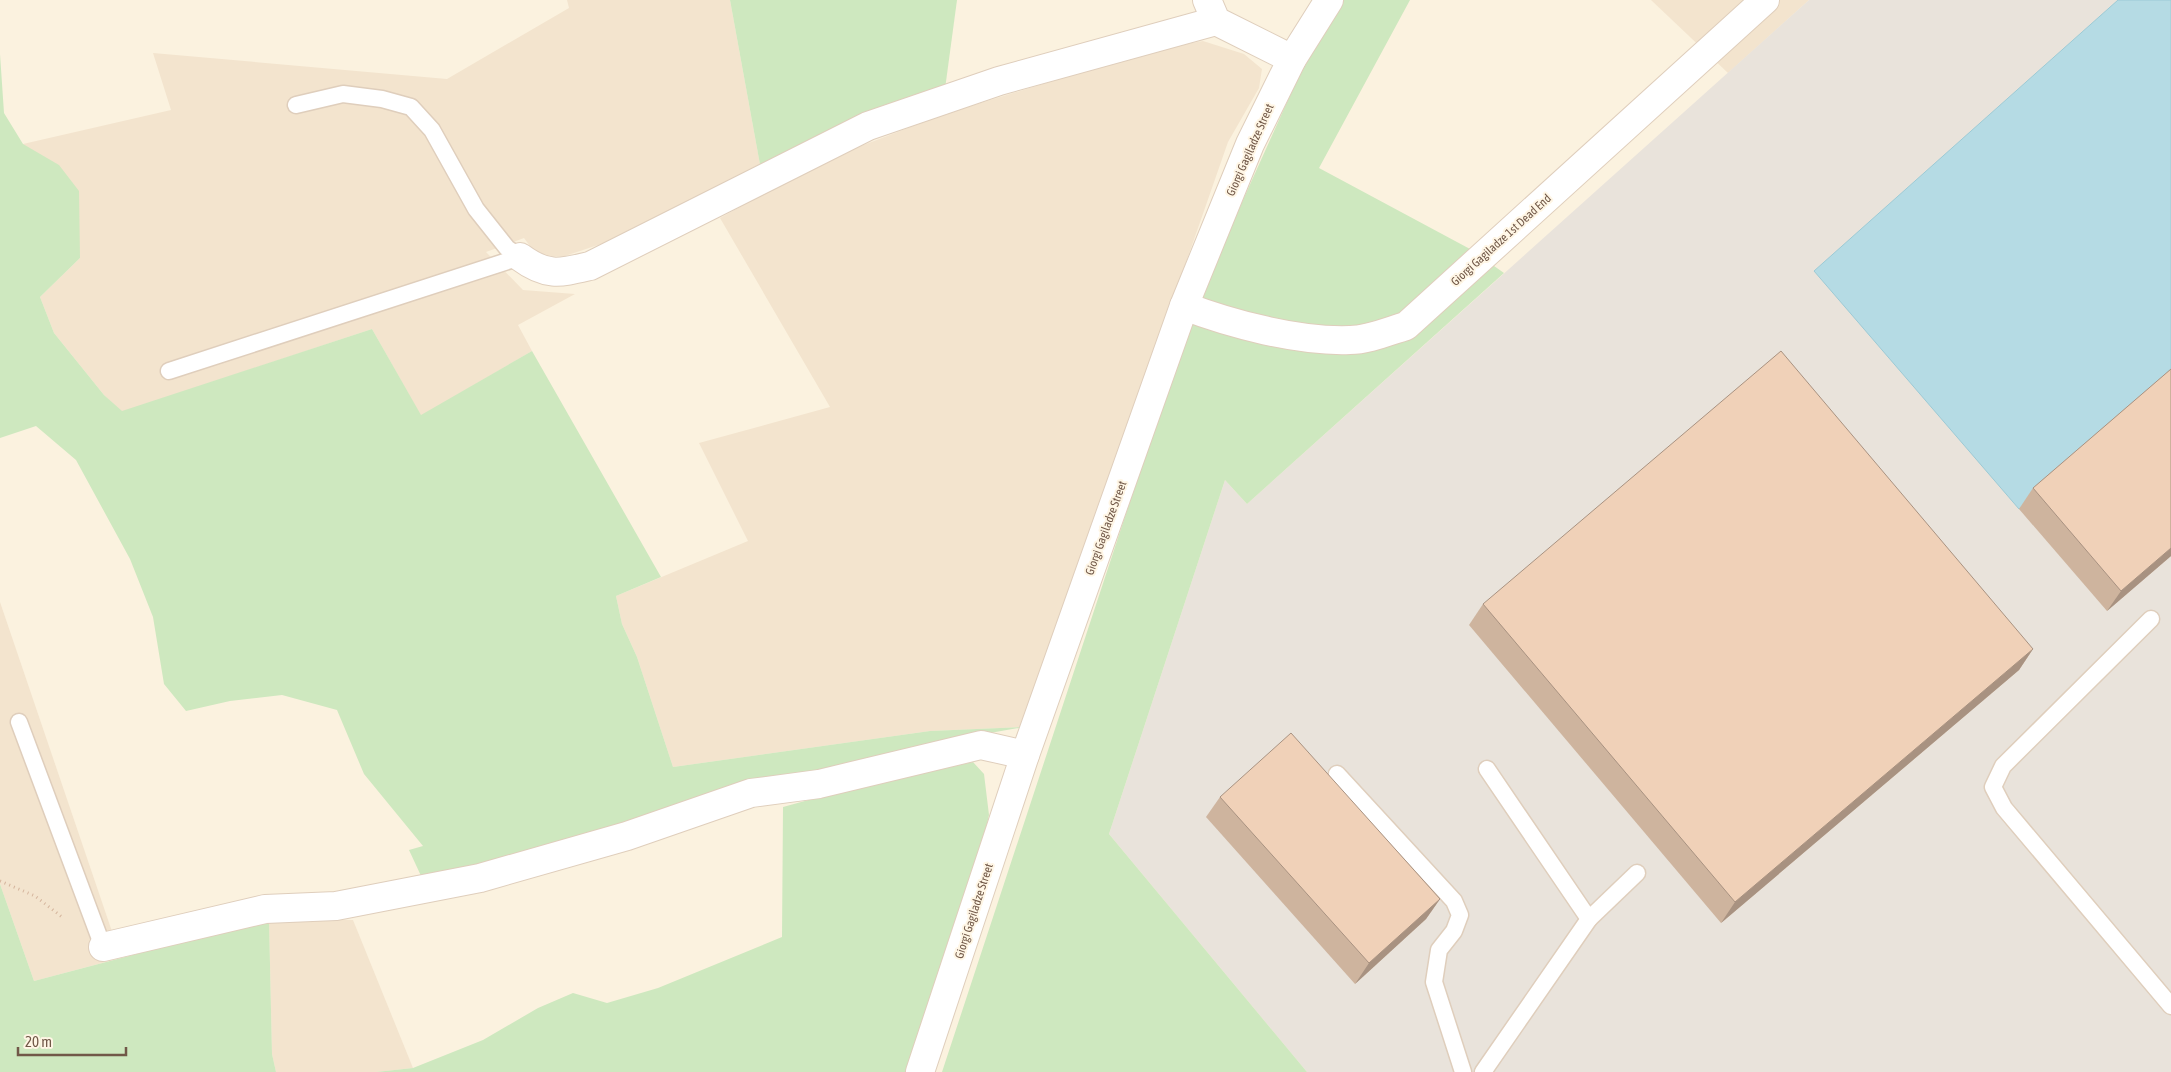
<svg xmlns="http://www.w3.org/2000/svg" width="2171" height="1072" viewBox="0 0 2171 1072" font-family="'Asap Condensed',sans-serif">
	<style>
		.residential { fill: #f3e4ce }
		.industrial { fill: #e9e3db }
		.green { fill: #cee8bf }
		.water { fill: #b5dbe4; stroke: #9ccad5 }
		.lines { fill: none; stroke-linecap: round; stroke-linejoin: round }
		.service-casing { stroke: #dfcebc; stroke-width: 19 }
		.minor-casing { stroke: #dfcebc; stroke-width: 30 }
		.path { stroke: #d4b49c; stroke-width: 3; stroke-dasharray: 1 4; stroke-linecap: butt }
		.service { stroke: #fff; stroke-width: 16 }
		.minor { stroke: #fff; stroke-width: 28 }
		.wall { fill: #ceb49e }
		.shaded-wall { fill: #a89281 }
		.building { fill: #f0d1b8; stroke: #a89281 }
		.labels { text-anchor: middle; stroke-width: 4; stroke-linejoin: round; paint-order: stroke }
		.street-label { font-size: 12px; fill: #715848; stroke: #fff6e5 }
	</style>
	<rect width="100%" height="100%" fill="#fbf2df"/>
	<g class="residential">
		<polygon points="567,0 730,0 761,170 622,237 565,256 538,257 524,238 486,252 523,290 575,294 518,325 532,351 421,416 372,329 122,412 104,395 54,333 40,297 80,258 23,144 171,110 153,53 447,79 569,8"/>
		<polygon points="1651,0 1809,0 1728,73"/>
		<polygon points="1203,41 1244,54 1262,69 1259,88 1228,142 1024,727 930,731 673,767 637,657 622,624 616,596 748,541 699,443 830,407 720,218 827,159 942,115 1153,50"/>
		<polygon points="0,602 121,958 34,981 0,884"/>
		<polygon points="269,919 353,920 413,1068 376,1072 276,1072 272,1054"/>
	</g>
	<polygon class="industrial" points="1809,0 2171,0 2171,1072 1307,1072 1109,834 1225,480 1247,504"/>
	<g class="green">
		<polygon points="730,0 957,0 945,89 761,170"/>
		<polygon points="1342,0 1410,0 1319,168 1470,249 1504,273 1247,504 1225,480 1109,834 1307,1072 942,1072 1144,459 1211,271 1297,80"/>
		<polygon points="0,54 4,113 23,144 59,165 79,191 80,258 40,297 54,333 104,395 122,411 372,329 421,415 532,351 661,577 616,596 622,624 637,657 673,767 930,731 1024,727 911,747 814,778 603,832 474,870 422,878 409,850 423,846 364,774 337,710 282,695 230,701 186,711 164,684 153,617 130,559 76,460 36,426 0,438"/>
		<polygon points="973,762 984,774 989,815 976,873 908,1072 376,1072 413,1068 483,1040 538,1008 573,993 607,1003 658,988 782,937 783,807 852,788"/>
		<polygon points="0,884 34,981 269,919 272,1054 276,1072 0,1072"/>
	</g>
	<polygon class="water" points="2118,0 2171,0 2171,377 2019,509 1814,271"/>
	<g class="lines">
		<defs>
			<g id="service">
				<polyline points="296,105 343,94 382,99 411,107 432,130 476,209 507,248 520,257"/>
				<polyline points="169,371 520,257"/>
				<polyline points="2151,619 2003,766 1993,787 2004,808 2171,1006"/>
				<polyline points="19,722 103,947"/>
				<polyline points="1337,774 1454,901 1460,915 1454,931 1439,950 1434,982 1463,1072"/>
				<polyline points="1589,919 1637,873"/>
				<polyline points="1483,1072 1589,919 1487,769"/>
			</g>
			<g id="minor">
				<polyline points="1207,0 1216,21 1292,59"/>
				<path d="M520 257C547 277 560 273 590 266L868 126 999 81 1216 21"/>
				<path d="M1184 306C1231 324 1299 342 1350 340 1368 340 1389 331 1406 326L1765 0"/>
				<polyline points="103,947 265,909 336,906 480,878 627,836 751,793 819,784 981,745 1025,755"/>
				<polyline points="920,1072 1025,755 1184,306 1250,144 1292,59 1329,0"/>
			</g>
		</defs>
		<use href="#service" class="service-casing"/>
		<use href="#minor" class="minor-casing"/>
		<polyline class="path" points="0,881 35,896 62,917"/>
		<use href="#service" class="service"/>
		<use href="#minor" class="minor"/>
	</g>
	<g class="wall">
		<polygon points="2171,369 2171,556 2107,611 2019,509 2033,488"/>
		<polygon points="1483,604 2033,649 2019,670 1721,923 1469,625"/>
		<polygon points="1220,797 1440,899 1426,919 1355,984 1206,817"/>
	</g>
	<g class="shaded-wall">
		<polygon points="2171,548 2171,556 2107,611 2121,591"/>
		<polygon points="2033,649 2019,670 1721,923 1735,902"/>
		<polygon points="1440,899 1426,919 1355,984 1369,963"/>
	</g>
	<g class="building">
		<polygon points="1781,351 2033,649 1735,902 1483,604"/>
		<polygon points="2171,369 2171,548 2121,591 2033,488"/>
		<polygon points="1291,733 1440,899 1369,963 1220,797"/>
	</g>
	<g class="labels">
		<g class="street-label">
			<text transform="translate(1250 150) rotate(-66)" y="4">Giorgi Gagiladze Street</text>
			<text transform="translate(1501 240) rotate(-42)" y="4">Giorgi Gagiladze 1st Dead End</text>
			<text transform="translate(1106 528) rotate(-70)" y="4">Giorgi Gagiladze Street</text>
			<text transform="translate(974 911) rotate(-72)" y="4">Giorgi Gagiladze Street</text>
		</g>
	</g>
	<path d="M18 1047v8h108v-8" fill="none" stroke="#715848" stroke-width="2.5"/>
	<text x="25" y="1047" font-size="15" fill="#715848" stroke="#fff6e5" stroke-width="4" paint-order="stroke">20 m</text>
</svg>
